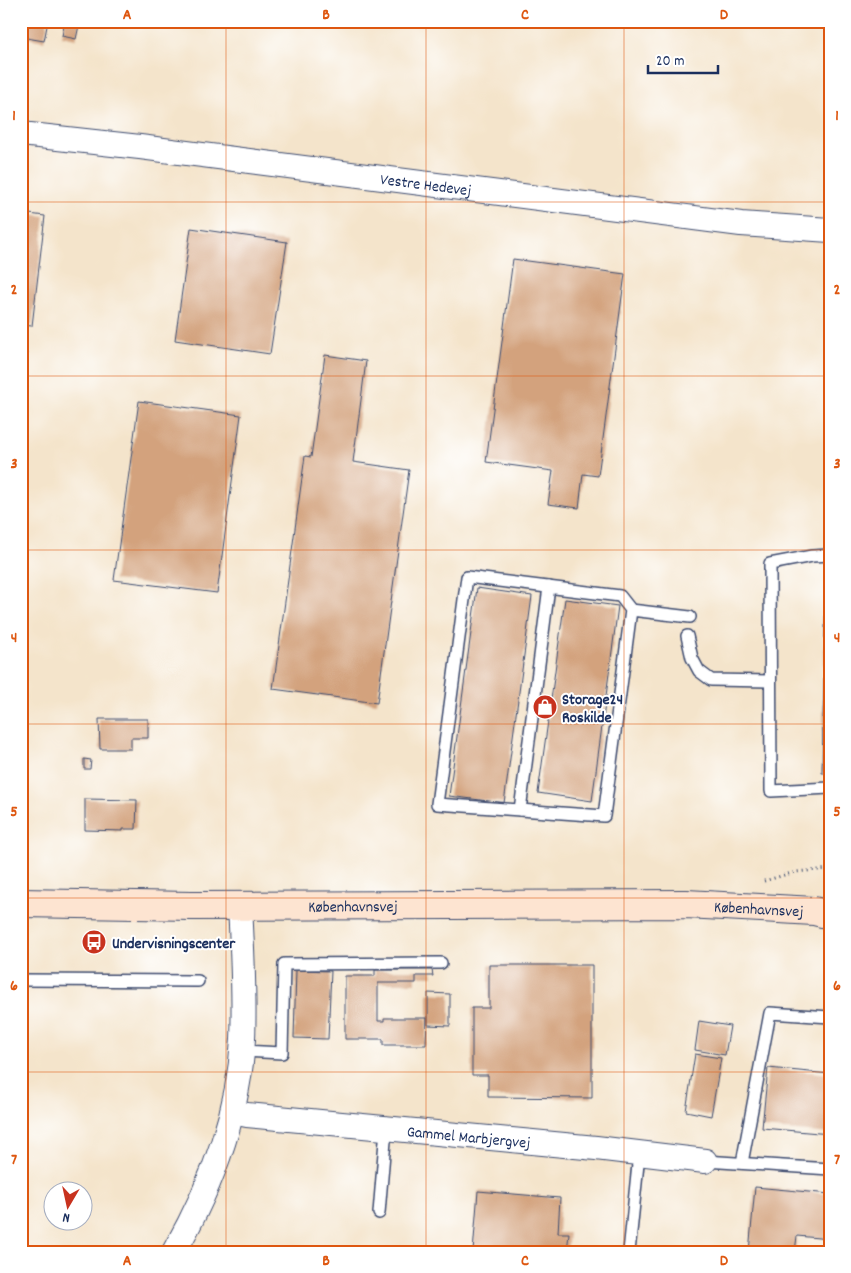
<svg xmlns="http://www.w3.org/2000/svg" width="851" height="1273" viewBox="0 0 851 1273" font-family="Dekko,sans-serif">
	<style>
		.building { fill: #d3a27d }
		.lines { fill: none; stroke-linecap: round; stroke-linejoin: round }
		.lane-casing { stroke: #3c4a6e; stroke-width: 14 }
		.street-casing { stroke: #3c4a6e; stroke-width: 26 }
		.secondary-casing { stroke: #3c4a6e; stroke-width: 30 }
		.path { stroke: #3c4a6e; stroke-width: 3; stroke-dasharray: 1 4; stroke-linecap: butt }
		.lane { stroke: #fff; stroke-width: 11 }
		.street { stroke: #fff; stroke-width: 24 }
		.secondary { stroke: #fde4d1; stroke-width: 28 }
		.grid { fill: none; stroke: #de5710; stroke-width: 1; stroke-opacity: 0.55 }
		.labels { text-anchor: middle; stroke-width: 4; stroke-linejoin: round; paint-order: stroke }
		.street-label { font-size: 16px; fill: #1b2f5e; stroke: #fff }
		.poi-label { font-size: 16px; font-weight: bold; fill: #1b2f5e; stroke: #fff; text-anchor: start }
		.neatline { fill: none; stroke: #de5710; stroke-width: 2 }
		.grid-label { font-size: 16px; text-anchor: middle; font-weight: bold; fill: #de5710 }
	</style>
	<rect width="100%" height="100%" fill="#fff"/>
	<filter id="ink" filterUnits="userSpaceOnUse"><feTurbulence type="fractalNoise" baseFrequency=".02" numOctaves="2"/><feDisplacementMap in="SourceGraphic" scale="10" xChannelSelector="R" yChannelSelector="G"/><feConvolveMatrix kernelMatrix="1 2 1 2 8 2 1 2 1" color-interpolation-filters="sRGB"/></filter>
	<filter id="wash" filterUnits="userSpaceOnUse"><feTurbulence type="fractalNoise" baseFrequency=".0096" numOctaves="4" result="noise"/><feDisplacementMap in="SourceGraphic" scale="20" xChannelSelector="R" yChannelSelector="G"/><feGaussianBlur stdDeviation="1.12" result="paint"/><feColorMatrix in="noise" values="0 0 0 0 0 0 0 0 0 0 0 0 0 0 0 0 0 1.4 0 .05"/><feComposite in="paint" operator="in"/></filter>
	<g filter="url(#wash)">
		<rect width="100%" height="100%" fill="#f4e4cb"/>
		<g id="blocks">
			<g class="building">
				<polygon points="21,21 48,21 44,41 21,37"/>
				<polygon points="65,21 80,21 76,39 62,36"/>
				<polygon points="21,213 45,216 32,326 21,325"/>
				<polygon points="191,228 287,242 270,354 175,340"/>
				<polygon points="513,259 625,274 598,476 583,474 579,508 548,504 553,471 486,462"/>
				<polygon points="21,353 27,353 23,380 21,380"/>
				<polygon points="325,355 366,361 353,462 409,470 377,703 273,689 305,456 311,457"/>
				<polygon points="139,401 241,415 217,593 114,580"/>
				<polygon points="826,578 830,578 830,773 822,773"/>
				<polygon points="477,588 532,596 504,803 449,796"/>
				<polygon points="565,599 618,606 592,801 538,793"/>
				<polygon points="99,719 148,719 148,738 131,738 131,749 100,749"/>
				<polygon points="84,759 91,760 90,769 84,769"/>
				<polygon points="85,799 137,800 136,829 123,829 123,831 85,830"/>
				<polygon points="489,965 592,965 592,1098 488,1097 488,1075 472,1075 472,1008 489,1008"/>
				<polygon points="296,970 331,971 328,1039 294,1038"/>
				<polygon points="375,970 432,970 433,976 416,976 416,983 378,983 378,1021 384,1021 384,1018 427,1018 426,1045 383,1045 383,1039 345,1039 345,976 375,976"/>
				<polygon points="428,993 450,994 450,1026 428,1025"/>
				<polygon points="699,1021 730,1026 725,1055 695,1050"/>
				<polygon points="695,1054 721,1058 711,1116 686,1111"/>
				<polygon points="768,1068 830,1074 830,1134 762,1128"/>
				<polygon points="755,1187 830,1194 830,1239 797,1236 795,1252 749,1252"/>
				<polygon points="478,1191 560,1198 558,1233 569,1233 567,1252 473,1252"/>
			</g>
		</g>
	</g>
	<g filter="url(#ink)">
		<use href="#blocks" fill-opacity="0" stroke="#3c4a6e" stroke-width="1"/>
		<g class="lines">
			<defs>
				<g id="lane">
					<polyline points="830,555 812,556 770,564 771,791 830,788"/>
					<polyline points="631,610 604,816 437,804 467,577 620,596 631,610 690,617"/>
					<polyline points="687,636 692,658 699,671 711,680 770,681"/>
					<polyline points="520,810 549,587"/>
					<polyline points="21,980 198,981"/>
					<polyline points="242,1051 282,1053 284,964 441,963"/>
					<polyline points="705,1161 830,1169"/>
					<polyline points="742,1163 770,1013 830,1017"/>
					<polyline points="379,1213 386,1129"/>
					<polyline points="629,1252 639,1154"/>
				</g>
				<g id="street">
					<path id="s1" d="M21 134 140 147 741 224 830 230"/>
					<path id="s2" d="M232 1112 247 1115 596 1148 705 1161"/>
					<path d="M174 1252C211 1187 239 1114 243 1039 245 994 242 949 240 905"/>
				</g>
				<g id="secondary">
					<path id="s3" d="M21 903 192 906 686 904 814 911 830 915"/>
				</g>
			</defs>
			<use href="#lane" class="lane-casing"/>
			<use href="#street" class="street-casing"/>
			<use href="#secondary" class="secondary-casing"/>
			<polyline class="path" points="764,881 795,872 830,869"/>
			<use href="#lane" class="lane"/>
			<use href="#street" class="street"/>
			<use href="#secondary" class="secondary"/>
		</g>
	</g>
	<path class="grid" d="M226 21V1252M426 21V1252M624 21V1252M21 202H830M21 376H830M21 550H830M21 724H830M21 898H830M21 1072H830"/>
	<defs>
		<symbol id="shop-disc" viewBox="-11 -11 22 22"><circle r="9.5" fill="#c8321e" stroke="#fff"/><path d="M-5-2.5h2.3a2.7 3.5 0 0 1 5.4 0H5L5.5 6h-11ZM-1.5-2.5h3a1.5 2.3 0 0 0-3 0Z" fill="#fff"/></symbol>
		<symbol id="bus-disc" viewBox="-11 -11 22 22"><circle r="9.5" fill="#c8321e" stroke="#fff"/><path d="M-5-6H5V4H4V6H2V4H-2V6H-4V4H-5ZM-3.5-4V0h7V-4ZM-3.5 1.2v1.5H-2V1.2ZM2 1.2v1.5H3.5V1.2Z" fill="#fff"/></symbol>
	</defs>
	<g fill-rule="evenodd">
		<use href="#shop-disc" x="531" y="693" width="28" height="28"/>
		<use href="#bus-disc" x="80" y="928" width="28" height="28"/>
	</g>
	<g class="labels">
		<g class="street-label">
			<text dy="6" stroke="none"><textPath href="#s1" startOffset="408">Vestre Hedevej</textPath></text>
			<text dy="6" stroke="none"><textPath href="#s3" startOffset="332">Københavnsvej</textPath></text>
			<text dy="6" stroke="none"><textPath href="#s3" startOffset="738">Københavnsvej</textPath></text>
			<text dy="6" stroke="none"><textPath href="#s2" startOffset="238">Gammel Marbjergvej</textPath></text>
		</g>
		<g class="poi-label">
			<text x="562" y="704">Storage24<tspan x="562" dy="18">Roskilde</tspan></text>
			<text x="112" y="948">Undervisningscenter</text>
		</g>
	</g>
	<rect width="851" height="1273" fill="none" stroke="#fff" stroke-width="55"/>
	<g transform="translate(68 1206) rotate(189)"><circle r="24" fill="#ffffff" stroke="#a4acbf"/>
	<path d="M0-4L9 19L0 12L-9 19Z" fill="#c8321e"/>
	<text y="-8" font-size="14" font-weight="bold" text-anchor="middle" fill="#1b2f5e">N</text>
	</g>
	<path d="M648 65v8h70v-8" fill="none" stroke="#1b2f5e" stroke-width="2.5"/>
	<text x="656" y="65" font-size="15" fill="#1b2f5e" stroke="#ffffff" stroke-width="4" paint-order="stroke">20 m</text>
	<rect x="28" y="28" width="796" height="1218" class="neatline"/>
	<g class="grid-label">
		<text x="127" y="19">A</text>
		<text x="326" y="19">B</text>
		<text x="525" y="19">C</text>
		<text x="724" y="19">D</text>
		<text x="14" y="120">1</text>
		<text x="837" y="120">1</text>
		<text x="14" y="294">2</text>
		<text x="837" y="294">2</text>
		<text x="14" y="468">3</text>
		<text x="837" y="468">3</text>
		<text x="14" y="642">4</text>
		<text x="837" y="642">4</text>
		<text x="14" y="816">5</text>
		<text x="837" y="816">5</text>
		<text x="14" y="990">6</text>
		<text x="837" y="990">6</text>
		<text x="14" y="1164">7</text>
		<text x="837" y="1164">7</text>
		<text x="127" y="1265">A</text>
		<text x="326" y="1265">B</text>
		<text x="525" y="1265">C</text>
		<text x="724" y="1265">D</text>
	</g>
</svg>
